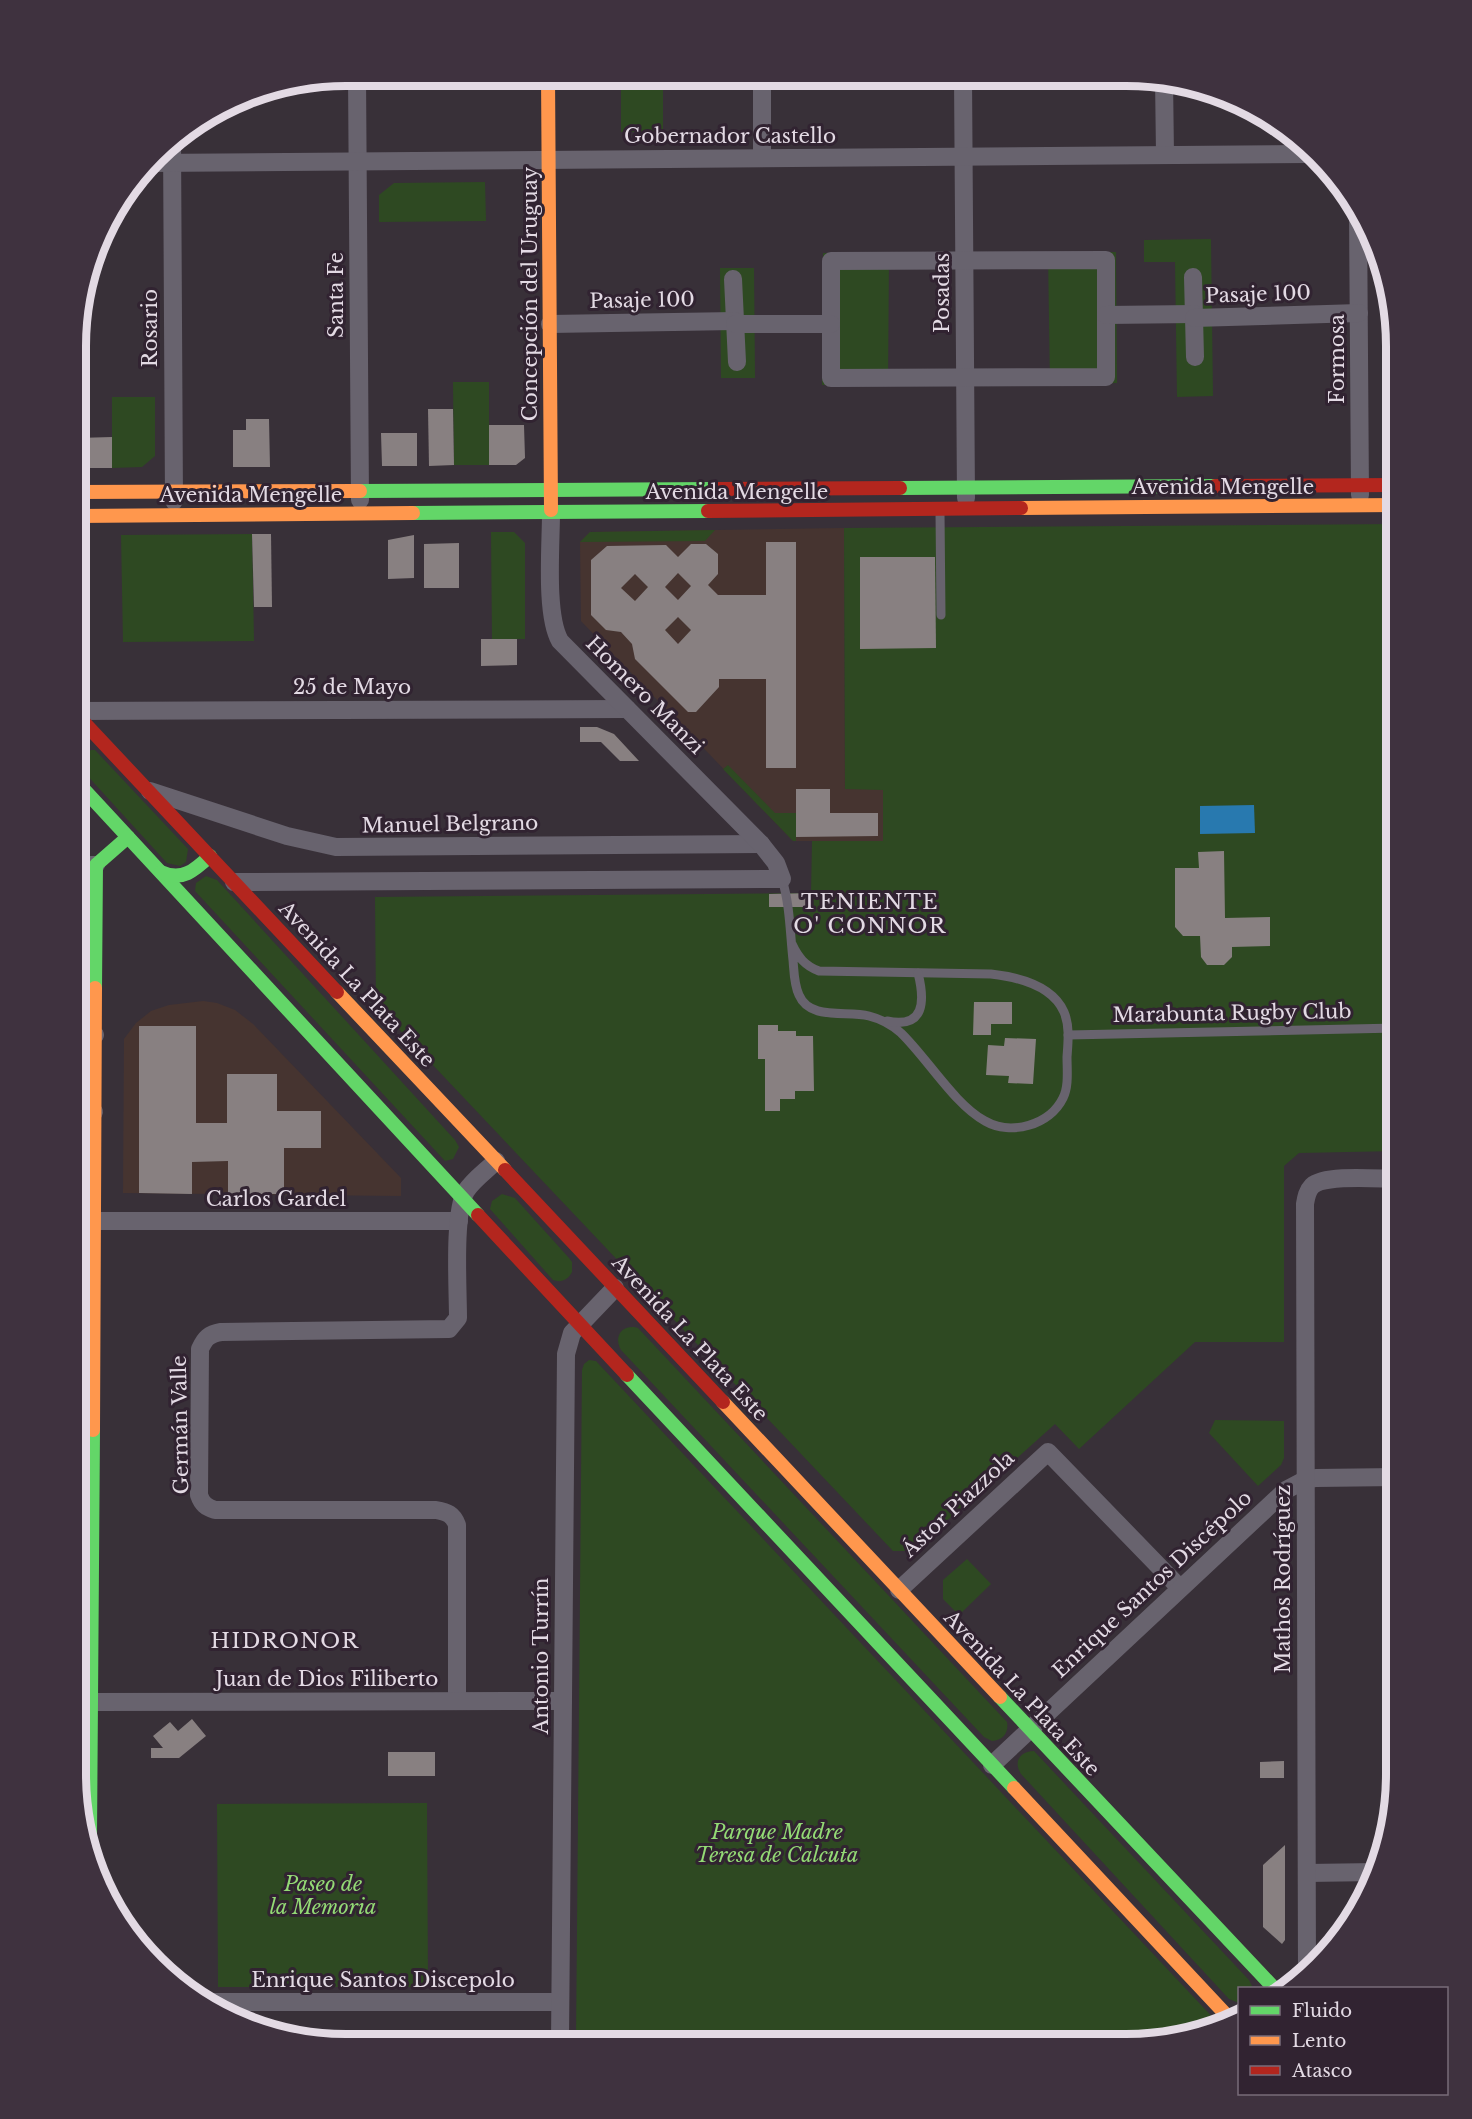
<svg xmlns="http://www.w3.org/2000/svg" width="1472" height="2119" viewBox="0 0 1472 2119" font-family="'Libre Baskerville',serif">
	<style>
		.education { fill: #463430 }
		.green { fill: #2e4922 }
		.water { fill: #2879af }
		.building { fill: #888081; fill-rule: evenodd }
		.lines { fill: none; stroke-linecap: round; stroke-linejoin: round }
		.lane { stroke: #68636e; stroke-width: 9 }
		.street { stroke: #68636e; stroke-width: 18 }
		.fast { stroke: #63d668; stroke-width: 14 }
		.slow { stroke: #ff974d; stroke-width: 14 }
		.jam { stroke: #b3261e; stroke-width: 14 }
		.labels { text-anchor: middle; stroke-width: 6; stroke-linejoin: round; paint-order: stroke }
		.street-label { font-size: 20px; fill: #e3dae4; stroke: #312331 }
		.park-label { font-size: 20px; font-style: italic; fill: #93da75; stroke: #312331 }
		.neighbourhood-label { font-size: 21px; letter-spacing: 1.5px; fill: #e3dae4; stroke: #312331 }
		.rim { fill: none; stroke: #e3dae4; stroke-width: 8 }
	</style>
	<rect width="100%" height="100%" fill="#383038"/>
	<g class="education">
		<polygon points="844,528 845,789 883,789 883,841 793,841 581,621 580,542 590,532"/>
		<polygon points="203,1001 217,1003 235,1010 253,1024 401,1178 401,1196 123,1193 124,1039 136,1023 151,1011 169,1005"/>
	</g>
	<g class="green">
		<rect x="621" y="76" width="42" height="56"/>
		<polygon points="485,182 486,221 379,222 379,195 394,183"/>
		<polygon points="1211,239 1213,396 1177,397 1175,262 1144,262 1144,240"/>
		<polygon points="1048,252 1116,252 1117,383 1050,385"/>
		<polygon points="823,253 889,253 888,386 822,385"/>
		<polygon points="720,268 754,268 755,378 721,378"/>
		<polygon points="453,382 489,382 489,465 454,465"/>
		<polygon points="112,397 155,397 155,456 142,467 112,468"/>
		<polygon points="1397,524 1397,1151 1299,1153 1284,1166 1284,1342 1195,1342 1079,1449 1055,1424 913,1551 893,1551 376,1005 375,897 811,893 812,841 883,841 883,790 845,789 844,528"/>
		<polygon points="715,530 705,541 580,542 590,532"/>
		<polygon points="491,532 514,532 525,543 525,639 492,639"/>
		<polygon points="252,534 254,641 123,642 121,535"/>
		<polygon points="91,750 95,750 188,849 186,862 180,866 167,863 84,772 80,764 82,757"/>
		<polygon points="728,765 775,813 796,813 796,841 793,841 723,769"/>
		<polygon points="206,876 217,880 455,1140 459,1147 453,1159 445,1161 195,891 196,883"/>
		<path d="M502 1194 515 1198 569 1258 572 1262V1272C568 1280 561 1283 553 1280L490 1209 492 1201Z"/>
		<path d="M634 1327 638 1328 1007 1722C1009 1733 1003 1740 992 1741L984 1737 621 1350C614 1338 620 1326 634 1327Z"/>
		<polygon points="589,1360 596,1361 1218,2023 1127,2044 576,2042 582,1370 584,1364"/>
		<polygon points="1215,1420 1284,1421 1284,1458 1281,1465 1258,1486 1209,1433"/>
		<polygon points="967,1559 991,1584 959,1615 943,1599 943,1580"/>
		<path d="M1034 1751 1249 1980 1253 1988H1240L1239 2003 1229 1999 1021 1774C1013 1762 1020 1751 1034 1751Z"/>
		<polygon points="427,1803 428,1987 218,1987 217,1804"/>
	</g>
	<polygon class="water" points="1254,805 1255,833 1200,834 1200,806"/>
	<g class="building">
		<polygon points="428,409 453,409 454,465 429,466"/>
		<polygon points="246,419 269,419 270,467 233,467 233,430 246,430"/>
		<polygon points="489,425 524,425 525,458 516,465 489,465"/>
		<polygon points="381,433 417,433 417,466 382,466"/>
		<polygon points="112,437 112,468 77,468 77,438"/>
		<polygon points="252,534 271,534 272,607 254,607"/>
		<polygon points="414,535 414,578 388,579 388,540"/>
		<path d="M766 542H796V768H766V679H719V687L696 712H688L635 659 632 644 621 632 606 630 591 615V560L607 546 666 545 678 557 691 544H706L718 554V574L708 585 718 595H766ZM678 573 691 586 678 600 665 587ZM635 574 648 587 635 601 621 588ZM678 617 691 630 678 644 665 630Z"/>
		<polygon points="459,543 459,588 424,588 424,544"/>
		<polygon points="860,557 935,557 936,648 860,649"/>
		<polygon points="481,639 517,639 517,665 481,666"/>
		<polygon points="580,727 597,727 614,734 639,761 620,761 601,742 580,742"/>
		<polygon points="796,789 830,789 830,813 878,813 878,836 796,837"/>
		<polygon points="1224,851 1225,918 1270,917 1270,946 1232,947 1232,957 1224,965 1207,965 1201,957 1200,936 1183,936 1175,927 1175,868 1199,868 1198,852"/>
		<polygon points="812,893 812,907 769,907 769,894"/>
		<polygon points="974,1002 1012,1002 1012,1024 991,1024 991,1035 973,1035"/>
		<polygon points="758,1025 778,1025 778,1031 796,1031 796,1036 813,1036 814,1091 795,1091 795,1099 780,1099 780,1111 765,1111 765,1059 758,1059"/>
		<polygon points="139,1026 196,1026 196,1123 227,1123 227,1074 277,1074 277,1111 321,1111 321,1148 284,1148 284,1194 228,1194 228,1161 192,1162 192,1194 139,1193"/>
		<polygon points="1005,1038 1036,1039 1033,1084 1008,1083 1009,1076 986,1075 988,1045 1004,1046"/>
		<polygon points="192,1719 206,1736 179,1758 151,1758 151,1748 163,1748 153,1736 170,1722 178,1731"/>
		<rect x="388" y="1752" width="47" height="24"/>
		<polygon points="1284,1761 1284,1778 1260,1778 1260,1762"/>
		<polygon points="1285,1845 1285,1940 1282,1944 1263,1927 1263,1865"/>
	</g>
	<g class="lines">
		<g class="lane">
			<polyline points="940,512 941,615"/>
			<path d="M782 879C790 905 790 933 793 960 794 971 794 985 799 995 810 1021 847 1010 869 1016 881 1019 892 1025 901 1033 927 1058 955 1105 985 1121 1011 1136 1050 1125 1063 1098 1069 1086 1067 1070 1067 1057 1068 1043 1070 1026 1064 1012 1052 985 1017 977 991 974L819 971C805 966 798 957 792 944"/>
			<path d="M887 1021C925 1029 925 1001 918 973"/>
			<polyline points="1068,1035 1397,1028"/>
		</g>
		<g class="street">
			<polyline points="357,75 360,500"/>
			<polyline points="762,76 762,158"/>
			<polyline points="963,77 966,498"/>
			<polyline points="1164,78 1165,155"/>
			<polyline points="172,140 174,501"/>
			<polyline points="150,163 1310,154"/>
			<polyline points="1358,212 1360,495"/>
			<polygon points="1106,260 1106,377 831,378 831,261"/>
			<polyline points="1193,277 1195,357"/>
			<polyline points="733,279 737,362"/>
			<polyline points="1106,315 1194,314"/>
			<polyline points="1194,318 1359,313"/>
			<polyline points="550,324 735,321"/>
			<polyline points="735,324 831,324"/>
			<polyline points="77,711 627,709"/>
			<polyline points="150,791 287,836 336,847 761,844"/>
			<polyline points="76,865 96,865"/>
			<path d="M234 882 782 879 776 863 761 844 560 641C545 615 551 545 551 513"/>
			<polyline points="76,1024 95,1035"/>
			<polyline points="76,1143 94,1112"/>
			<polyline points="94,1221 459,1221"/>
			<polyline points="899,1590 1048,1452 1180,1588"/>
			<path d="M457 1701V1525C453 1514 447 1512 436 1510H215C206 1507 202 1504 199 1495L200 1349C205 1338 209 1334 221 1332L449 1329 458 1318C458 1290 453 1212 466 1191 473 1180 486 1171 496 1161"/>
			<polyline points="90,1702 563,1701"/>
			<polyline points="992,1765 1286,1490 1305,1480 1316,1478 1397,1477"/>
			<polyline points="1307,1873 1377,1872"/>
			<path d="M1307 1974 1305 1204C1306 1198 1307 1191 1312 1186 1325 1174 1378 1179 1397 1179"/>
			<polyline points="205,2002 560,2002"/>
			<polyline points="560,2042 566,1354 572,1333 615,1288"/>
		</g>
		<g class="fast">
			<polyline points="900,488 1215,486"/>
			<polyline points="360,491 714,489"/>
			<polyline points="413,513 708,511"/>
			<polyline points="77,782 478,1215"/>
			<path d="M161 872C182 882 195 870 210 856"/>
			<polyline points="95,988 96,865 128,837"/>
			<polyline points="627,1375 1014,1788"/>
			<polyline points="1000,1697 1274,1988"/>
			<polyline points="90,1836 93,1430"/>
		</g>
		<g class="slow">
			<polyline points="548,76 551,510"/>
			<polyline points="77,492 360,491"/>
			<polyline points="1021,508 1397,505"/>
			<polyline points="77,516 413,513"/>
			<polyline points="337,992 505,1170"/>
			<polyline points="723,1402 1000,1697"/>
			<polyline points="93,1430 95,988"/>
			<polyline points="1014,1788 1231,2020"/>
		</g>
		<g class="jam">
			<polyline points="1215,486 1397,485"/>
			<polyline points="714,489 900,488"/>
			<polyline points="708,511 1021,508"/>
			<polyline points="77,715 337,992"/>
			<polyline points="505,1170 723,1402"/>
			<polyline points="478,1215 627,1375"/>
		</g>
	</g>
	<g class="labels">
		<g class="street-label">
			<text x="730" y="143">Gobernador Castello</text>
			<text transform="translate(942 293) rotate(-90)" y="7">Posadas</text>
			<text transform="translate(530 294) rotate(-90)" y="7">Concepción del Uruguay</text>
			<text transform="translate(1258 294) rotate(-2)" y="7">Pasaje 100</text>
			<text transform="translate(336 295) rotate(-90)" y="7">Santa Fe</text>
			<text transform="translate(642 300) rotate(-1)" y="7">Pasaje 100</text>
			<text transform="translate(150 328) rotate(-90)" y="7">Rosario</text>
			<text transform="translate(1337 359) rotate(-90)" y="7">Formosa</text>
			<text x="1223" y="494">Avenida Mengelle</text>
			<text x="737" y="499">Avenida Mengelle</text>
			<text x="251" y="502">Avenida Mengelle</text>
			<text x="352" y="694">25 de Mayo</text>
			<text transform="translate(645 695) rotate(45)" y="7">Homero Manzi</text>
			<text transform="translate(450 824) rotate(-1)" y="7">Manuel Belgrano</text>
			<text transform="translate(357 984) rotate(47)" y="7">Avenida La Plata Este</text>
			<text transform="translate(1232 1013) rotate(-1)" y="7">Marabunta Rugby Club</text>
			<text x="276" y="1206">Carlos Gardel</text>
			<text transform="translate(690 1338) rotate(47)" y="7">Avenida La Plata Este</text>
			<text transform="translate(180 1425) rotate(-91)" y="7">Germán Valle</text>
			<text transform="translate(958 1504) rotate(-43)" y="7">Ástor Piazzola</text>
			<text transform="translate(1283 1579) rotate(-90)" y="7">Mathos Rodríguez</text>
			<text transform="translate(1152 1584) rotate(-43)" y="7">Enrique Santos Discépolo</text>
			<text transform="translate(541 1656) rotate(-90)" y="7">Antonio Turrín</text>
			<text x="327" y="1686">Juan de Dios Filiberto</text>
			<text transform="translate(1022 1693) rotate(47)" y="7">Avenida La Plata Este</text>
			<text x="383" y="1987">Enrique Santos Discepolo</text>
		</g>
		<g class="park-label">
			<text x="777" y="1839">Parque Madre<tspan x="777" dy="23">Teresa de Calcuta</tspan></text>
			<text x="323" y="1891">Paseo de<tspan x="323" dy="23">la Memoria</tspan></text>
		</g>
		<g class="neighbourhood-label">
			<text x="870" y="909">TENIENTE<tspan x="870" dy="24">O' CONNOR</tspan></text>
			<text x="285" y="1648">HIDRONOR</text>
		</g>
	</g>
	<path d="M0 0H1472V2119H0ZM346 86H1126A260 260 0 0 1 1386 346V1774A260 260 0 0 1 1126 2034H346A260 260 0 0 1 86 1774V346A260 260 0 0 1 346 86Z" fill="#3f323f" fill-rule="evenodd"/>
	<path class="rim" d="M346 86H1126A260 260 0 0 1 1386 346V1774A260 260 0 0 1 1126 2034H346A260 260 0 0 1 86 1774V346A260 260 0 0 1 346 86Z"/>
	<rect x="1238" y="1987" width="210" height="108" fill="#312331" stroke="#786c79" stroke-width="1.5"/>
	<rect x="1250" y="2006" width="30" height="9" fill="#63d668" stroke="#786c79" stroke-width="1.5"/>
	<text x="1292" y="2017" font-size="18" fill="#e3dae4">Fluido</text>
	<rect x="1250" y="2036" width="30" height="9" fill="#ff974d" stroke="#786c79" stroke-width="1.5"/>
	<text x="1292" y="2047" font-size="18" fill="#e3dae4">Lento</text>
	<rect x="1250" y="2066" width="30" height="9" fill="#b3261e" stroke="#786c79" stroke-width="1.5"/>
	<text x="1292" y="2077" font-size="18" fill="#e3dae4">Atasco</text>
</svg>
